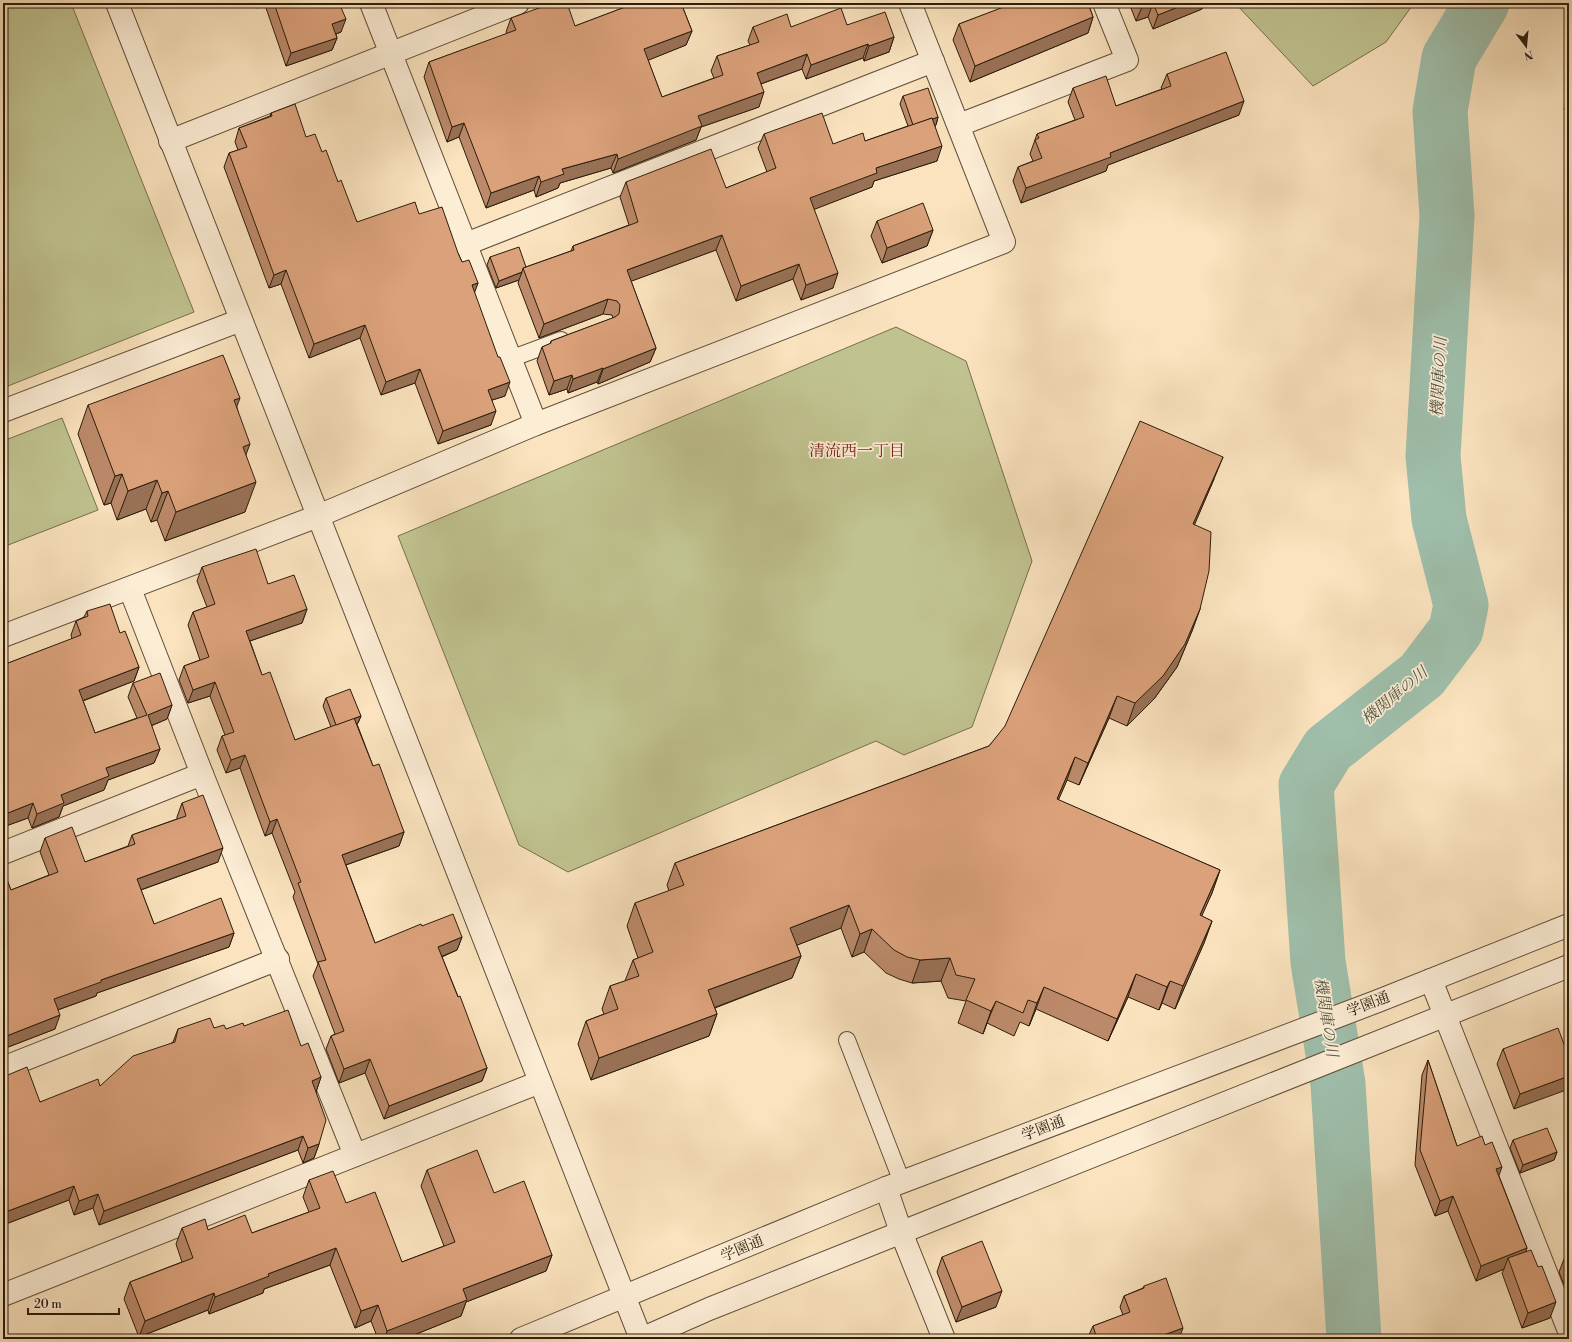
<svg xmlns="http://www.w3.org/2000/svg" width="1572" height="1342" viewBox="0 0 1572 1342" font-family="'Libre Bodoni','Noto Serif JP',serif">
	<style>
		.green { fill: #c0c390; stroke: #76704e }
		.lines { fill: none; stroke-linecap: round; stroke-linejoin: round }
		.river { stroke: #9fbfab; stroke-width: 55 }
		.service-casing { stroke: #604e38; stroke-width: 18 }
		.minor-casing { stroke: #604e38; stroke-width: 24 }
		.tertiary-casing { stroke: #604e38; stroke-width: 24 }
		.service { stroke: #fcedd5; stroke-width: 16 }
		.minor { stroke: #fcedd5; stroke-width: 22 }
		.tertiary { stroke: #fcedd5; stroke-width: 22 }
		.wall { fill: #bc8a6a; stroke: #2c1d0b }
		.shaded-wall { fill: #997156; stroke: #2c1d0b }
		.building { fill: #dba17b; stroke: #2c1d0b }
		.labels { text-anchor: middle; stroke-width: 3.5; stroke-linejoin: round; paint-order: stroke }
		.street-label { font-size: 15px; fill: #2c1d0b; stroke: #fcedd5 }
		.water-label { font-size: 16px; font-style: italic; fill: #545643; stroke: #fcedd5 }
		.neighbourhood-label { font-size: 16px; fill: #7a1f14; stroke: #fcedd5 }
	</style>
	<rect width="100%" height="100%" fill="#fae3be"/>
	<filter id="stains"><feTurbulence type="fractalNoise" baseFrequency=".005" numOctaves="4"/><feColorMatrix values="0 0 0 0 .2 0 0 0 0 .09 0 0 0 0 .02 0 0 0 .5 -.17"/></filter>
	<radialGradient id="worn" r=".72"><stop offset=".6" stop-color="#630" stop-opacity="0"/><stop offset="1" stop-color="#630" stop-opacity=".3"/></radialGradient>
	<g class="green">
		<polygon points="3,3 71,3 194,312 3,388"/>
		<polygon points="1235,3 1414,3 1386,42 1313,86"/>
		<polygon points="896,327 966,361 1032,561 972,727 904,755 876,741 568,872 519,845 398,536"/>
		<polygon points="62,418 98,510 3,547 3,441"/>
	</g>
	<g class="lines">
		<polyline class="river" points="1354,1339 1338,1084 1318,962 1306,785 1328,749 1422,675 1456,630 1461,605 1439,519 1433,456 1447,216 1440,111 1449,58 1482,3"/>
		<defs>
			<g id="service">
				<polyline points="510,359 561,340"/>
				<polyline points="847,1040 902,1182"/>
			</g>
			<g id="minor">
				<polyline points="371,3 536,424"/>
				<polyline points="959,125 1127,60 1104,3"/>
				<polyline points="170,141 518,3"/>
				<polyline points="466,244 933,61"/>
				<polyline points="3,411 241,320"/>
				<polyline points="130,589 202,774 355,1155"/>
				<polyline points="3,636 318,516 536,424 1004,242 910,3"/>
				<polyline points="3,853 202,774"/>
				<polyline points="1431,980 1569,1331"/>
				<polyline points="3,1068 278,959"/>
				<polyline points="886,1188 901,1232 944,1339"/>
				<polyline points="3,1295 540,1082"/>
			</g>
			<g id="tertiary">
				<polyline points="117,3 641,1339"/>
				<polyline points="521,1339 886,1188 1378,1001 1569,925"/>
				<polyline points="641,1339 709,1309 1569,966"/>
			</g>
		</defs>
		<use href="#service" class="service-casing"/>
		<use href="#minor" class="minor-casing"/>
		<use href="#tertiary" class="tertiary-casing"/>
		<use href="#service" class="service"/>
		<use href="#minor" class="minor"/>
		<use href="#tertiary" class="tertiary"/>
	</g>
	<g class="wall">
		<polygon points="256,3 342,3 341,5 340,6 341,32 336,34 337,38 332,50 286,66 265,5 257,8"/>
		<polygon points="404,3 416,3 405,7"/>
		<polygon points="629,3 681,3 692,31 686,45 648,60 662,97 714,78 711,71 717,56 750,45 748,41 753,27 791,27 847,25 894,37 889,52 864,61 863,58 806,79 802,69 761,84 759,107 701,127 696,140 613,173 611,168 560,183 558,188 536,197 534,190 486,208 459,137 447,142 424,77 429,62 507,34 506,32 511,18 575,26 628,6"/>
		<polygon points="1004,3 1088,3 1093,17 1088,33 970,82 953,40 959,24 1005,7"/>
		<polygon points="1129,3 1204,3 1202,9 1153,29 1148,17 1136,21"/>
		<polygon points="1167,74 1239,115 1108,165 1106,171 1021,203 1013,181 1018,167 1033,161 1030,154 1037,134 1075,120 1068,102 1073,88 1116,106 1162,89 1161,88"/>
		<polygon points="903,96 938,117 936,125 935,125 937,161 874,181 872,187 814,209 833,288 801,300 793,279 736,301 716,250 631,281 656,348 650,362 598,384 597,382 568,393 567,389 549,395 537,361 542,347 550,344 551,341 613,318 612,315 603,314 539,338 518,283 519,280 496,288 487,265 490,257 526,267 571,251 573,246 629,225 620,197 626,182 726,188 767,172 758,148 764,134 833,144 865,141 908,126 900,104"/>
		<polygon points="1569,96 1569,122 1564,109"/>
		<polygon points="271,113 306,137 322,152 338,182 357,222 419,214 458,253 462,262 478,283 474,292 505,396 492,400 491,425 438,444 415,383 381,395 360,338 309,358 281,284 269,288 224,167 229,153 238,150 235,142 239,128 270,116"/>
		<polygon points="877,221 933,230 927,246 882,263 871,236"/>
		<polygon points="88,405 237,407 246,456 245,512 165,541 157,520 151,522 146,509 117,520 111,503 104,505 78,434"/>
		<polygon points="1214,479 1194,525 1200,609 1192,631 1177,667 1154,699 1127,726 1109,718 1079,785 1067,780 1058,800 1220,870 1212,893 1201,916 1212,921 1204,943 1175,1009 1162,1003 1159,1010 1128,997 1108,1041 1036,1009 1029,1026 1020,1022 1014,1036 987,1023 983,1034 958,1023 966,1001 948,998 941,981 912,983 899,979 886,973 864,952 852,957 841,928 797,945 801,956 792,978 715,1008 717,1014 709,1036 591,1080 578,1044 586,1021 604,1014 602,1009 610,986 625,981 633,960 638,958 627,926 635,903 669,891 667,885 675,863 989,746"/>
		<polygon points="202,567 268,584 307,609 302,623 250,641 262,675 295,740 331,727 323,706 326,698 361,716 358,723 357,724 373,766 404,832 399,846 346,865 375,943 422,926 462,937 457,950 442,957 487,1068 482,1081 384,1119 365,1073 339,1083 326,1049 331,1036 335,1034 313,976 318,964 293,897 295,892 272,833 265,836 240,768 226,773 217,750 222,736 225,735 210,696 188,703 179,680 184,666 200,660 188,625 193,612 207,607 197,581"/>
		<polygon points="87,611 120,633 139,667 134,681 83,701 95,733 137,718 128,697 133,683 172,705 167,719 151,726 160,749 154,763 108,780 104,790 63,806 59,817 32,828 28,818 3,827 3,665 72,639 71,635 76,621 84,617"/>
		<polygon points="182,803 218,862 141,890 154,924 234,933 229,947 97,993 96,996 58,1010 55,1029 3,1049 3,870 11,890 49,875 40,852 45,838 85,862 128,846 132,835 177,819 177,817"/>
		<polygon points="244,1026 301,1046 321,1077 316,1092 319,1144 314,1158 303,1163 298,1150 99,1225 93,1208 74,1215 69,1200 3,1225 3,1077 40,1102 100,1086 173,1042 178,1029 214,1028 226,1029"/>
		<polygon points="1503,1049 1569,1058 1514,1109 1497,1064"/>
		<polygon points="1428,1060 1457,1146 1499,1176 1527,1248 1526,1251 1550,1318 1522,1328 1502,1273 1504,1269 1476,1281 1448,1211 1435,1216 1415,1165 1422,1075"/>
		<polygon points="1513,1140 1557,1152 1554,1160 1520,1173 1510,1148"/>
		<polygon points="427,1170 494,1193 552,1255 546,1271 466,1302 461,1316 404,1339 378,1339 371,1321 355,1328 330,1265 264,1289 263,1293 209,1314 208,1310 139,1337 124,1299 130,1282 182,1262 176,1244 182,1228 252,1233 309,1212 303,1197 309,1180 346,1203 402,1262 444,1246 421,1186"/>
		<polygon points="1569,1253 1569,1297 1559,1272 1566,1254"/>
		<polygon points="942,1257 996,1307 956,1322 937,1272"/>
		<polygon points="1144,1286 1179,1339 1089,1339 1088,1337 1093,1326 1123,1315 1120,1307 1124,1296 1143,1288"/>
	</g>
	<g class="shaded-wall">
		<polygon points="259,3 266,3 265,5 257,8"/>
		<polygon points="407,3 416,3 405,7"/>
		<polygon points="1153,3 1148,17 1136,21 1142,7"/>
		<polygon points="1188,3 1204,3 1202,9 1153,29 1158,15"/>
		<polygon points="1093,17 1088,33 970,82 975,66"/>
		<polygon points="346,19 341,32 328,37 332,24"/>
		<polygon points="692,31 686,45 639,64 644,49"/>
		<polygon points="894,37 889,52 864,61 869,46"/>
		<polygon points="337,38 332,50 286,66 291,53"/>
		<polygon points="868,44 863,58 806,79 811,65"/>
		<polygon points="807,54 802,69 752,87 757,73"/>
		<polygon points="764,92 759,107 701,127 696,140 613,173 618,159 698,116"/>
		<polygon points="1244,101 1239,115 1108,165 1106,171 1021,203 1026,188 1110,153"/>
		<polygon points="938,117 936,125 911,133 913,125"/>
		<polygon points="464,123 459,137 447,142 452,127"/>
		<polygon points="942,146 937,161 874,181 872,187 805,213 810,198 876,168"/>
		<polygon points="617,154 611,168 560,183 558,188 536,197 541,182 562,169"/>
		<polygon points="539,176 534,190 486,208 491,193"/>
		<polygon points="933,230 927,246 882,263 887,248"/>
		<polygon points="722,235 716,250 621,285 627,270"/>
		<polygon points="799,264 793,279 736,301 741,286"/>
		<polygon points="286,270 281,284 269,288 274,275"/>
		<polygon points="522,272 519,280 496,288 499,281"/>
		<polygon points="838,273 833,288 801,300 806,285"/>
		<polygon points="478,283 473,297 472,285"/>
		<polygon points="608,299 603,314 539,338 544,324"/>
		<polygon points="365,325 360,338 309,358 314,344"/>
		<polygon points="656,348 650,362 598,384 603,369"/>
		<polygon points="603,368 597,382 568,393 573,379"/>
		<polygon points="420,369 415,383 381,395 386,382"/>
		<polygon points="572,375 567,389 549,395 554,381"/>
		<polygon points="510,382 505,396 483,403 488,390"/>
		<polygon points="240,398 229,428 234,400"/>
		<polygon points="496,411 491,425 438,444 443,431"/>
		<polygon points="250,444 239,473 243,447"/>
		<polygon points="1223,457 1214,479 1185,547 1193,524"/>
		<polygon points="122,474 111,503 104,505 115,476"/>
		<polygon points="157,480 146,509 117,520 128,491"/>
		<polygon points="256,482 245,512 165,541 176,512"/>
		<polygon points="168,491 157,520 151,522 162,493"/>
		<polygon points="307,609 302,623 241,644 246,631"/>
		<polygon points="1200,609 1192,631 1177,667 1154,699 1127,726 1135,703"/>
		<polygon points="139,667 134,681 74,704 79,690"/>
		<polygon points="215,682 210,696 188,703 193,690"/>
		<polygon points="1117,696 1109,718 1079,785 1088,763"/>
		<polygon points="172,705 167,719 143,729 148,715"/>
		<polygon points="361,716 358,723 334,732 336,725"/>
		<polygon points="160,749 154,763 108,780 104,790 63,806 59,817 32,828 37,814 61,795 106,768"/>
		<polygon points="245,755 240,768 226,773 231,760"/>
		<polygon points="1075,757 1067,780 1049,822 1057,799"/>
		<polygon points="33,803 28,818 3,827 3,815"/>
		<polygon points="277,819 272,833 265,836 270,822"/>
		<polygon points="404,832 399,846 337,868 342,855"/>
		<polygon points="223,848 218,862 132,893 137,879"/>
		<polygon points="1220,870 1212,893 1192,938 1200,915"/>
		<polygon points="849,905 841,928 782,951 790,928"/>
		<polygon points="1212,921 1204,943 1175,1009 1183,986"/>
		<polygon points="872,929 864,952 852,957 860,934"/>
		<polygon points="234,933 229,947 97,993 96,996 49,1013 54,999 101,980"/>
		<polygon points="462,937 457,950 433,960 438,947"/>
		<polygon points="801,956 792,978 700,1013 708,990"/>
		<polygon points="950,958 941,981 912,983 920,960"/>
		<polygon points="1136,974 1128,997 1108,1041 1117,1019"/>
		<polygon points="1170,981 1162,1003 1159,1010 1167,987"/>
		<polygon points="1044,987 1036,1009 1029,1026 1037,1003"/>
		<polygon points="996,1001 987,1023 983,1034 991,1011"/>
		<polygon points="717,1014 709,1036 591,1080 599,1058"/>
		<polygon points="60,1015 55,1029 3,1049 3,1039 4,1037"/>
		<polygon points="370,1059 365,1073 339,1083 344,1069"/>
		<polygon points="487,1068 482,1081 384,1119 389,1106"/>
		<polygon points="1569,1076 1569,1089 1514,1109 1520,1094"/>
		<polygon points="321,1077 316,1092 307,1095 312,1081"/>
		<polygon points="303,1136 298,1150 99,1225 104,1211"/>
		<polygon points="319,1144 314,1158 303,1163 308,1148"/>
		<polygon points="1557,1152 1554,1160 1520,1173 1523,1165"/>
		<polygon points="1502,1167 1497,1181 1496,1169"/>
		<polygon points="74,1186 69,1200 3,1225 3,1213"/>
		<polygon points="98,1194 93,1208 74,1215 79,1201"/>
		<polygon points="1453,1196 1448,1211 1435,1216 1440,1201"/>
		<polygon points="336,1248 330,1265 264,1289 263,1293 209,1314 215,1297 268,1274"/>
		<polygon points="1527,1248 1522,1262 1508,1258 1504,1269 1476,1281 1481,1266"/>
		<polygon points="552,1255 546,1271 466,1302 461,1316 404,1339 385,1339 387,1331 463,1289"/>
		<polygon points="1002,1291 996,1307 956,1322 962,1307"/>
		<polygon points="214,1293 208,1310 139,1337 145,1321"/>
		<polygon points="1556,1302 1550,1318 1522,1328 1528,1313"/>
		<polygon points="378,1305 371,1321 355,1328 361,1311"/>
		<polygon points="1183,1328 1179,1339 1160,1339 1161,1336"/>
		<polygon points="1160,1334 1158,1339 1147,1339"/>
	</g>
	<g class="building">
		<polygon points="274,3 339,3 346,19 332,24 337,38 291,53"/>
		<polygon points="553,3 567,3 575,26 633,4 633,3 681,3 692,31 644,49 662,97 723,75 717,56 759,42 753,27 787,14 791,27 841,8 847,25 885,12 894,37 869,46 868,44 811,65 807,54 757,73 764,92 698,116 702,126 618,159 617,154 562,169 564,174 541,182 539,176 491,193 464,123 452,127 429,62 516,30 511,18"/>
		<polygon points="1014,3 1088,3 1093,17 975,66 959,24"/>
		<polygon points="1140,3 1152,3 1142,7"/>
		<polygon points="1153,3 1188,3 1158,15"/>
		<polygon points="1226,52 1244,101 1110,153 1111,157 1026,188 1018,167 1042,158 1035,140 1039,138 1037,134 1084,117 1073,88 1106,76 1116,106 1171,86 1167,74"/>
		<polygon points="928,88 938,117 933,119 932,118 913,125 903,96"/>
		<polygon points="295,104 306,137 315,134 322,152 326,150 338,182 341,180 357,222 415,202 419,214 442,207 458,253 462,262 469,260 478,283 472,285 498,357 500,357 510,382 488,390 496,411 443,431 420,369 386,382 365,325 314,344 286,270 274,275 229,153 247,147 239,128 272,116 271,113"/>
		<polygon points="822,113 833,144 863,133 865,141 932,118 942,146 876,168 877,173 810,198 838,273 806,285 799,264 741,286 722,235 627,270 656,348 603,369 603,368 573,379 572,375 554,381 542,347 551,343 551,341 615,317 619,314 620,305 617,301 608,299 544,324 523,268 574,250 573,246 638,222 626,182 711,149 726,188 776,168 764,134"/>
		<polygon points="923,203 933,230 887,248 877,221"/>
		<polygon points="519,247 526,267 523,268 522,272 499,281 490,257"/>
		<polygon points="223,355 240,398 234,400 250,444 243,447 256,482 176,512 168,491 162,493 157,480 128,491 122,474 115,476 88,405"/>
		<polygon points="1140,421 1223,457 1193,524 1211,532 1209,571 1200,609 1185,644 1163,676 1135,703 1117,696 1088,763 1075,757 1057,799 1220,870 1200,915 1212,921 1183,986 1170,981 1167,987 1136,974 1117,1019 1044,987 1037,1003 1028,1000 1023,1013 996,1001 991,1011 966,1000 975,979 956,975 950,958 920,960 907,957 894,950 872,929 860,934 849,905 790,928 801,956 708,990 717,1014 599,1058 586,1021 618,1009 610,986 639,976 633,960 653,952 635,903 684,885 675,863 989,746 1005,726"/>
		<polygon points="256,549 268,584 294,575 307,609 246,631 262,675 270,672 295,740 354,718 373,766 379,764 404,832 342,855 375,943 421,924 422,926 453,914 462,937 438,947 458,997 460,996 487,1068 389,1106 370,1059 344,1069 331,1036 344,1031 318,962 326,960 298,883 301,882 277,819 270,822 245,755 231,760 222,736 234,732 215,682 193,690 184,666 209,657 193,612 215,604 202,567"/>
		<polygon points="110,604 120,633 125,631 139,667 79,690 95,733 147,715 133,683 160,673 172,705 148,715 160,749 106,768 109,776 61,795 64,803 37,814 33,803 3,815 3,665 81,635 76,621 88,616 87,611"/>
		<polygon points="350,689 361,716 336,725 326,698"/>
		<polygon points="203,795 223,848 137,879 154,924 221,898 234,933 101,980 101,982 54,999 60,1015 4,1037 3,1034 3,870 11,890 58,872 45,838 72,827 85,862 135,844 132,835 186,816 182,803"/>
		<polygon points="288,1010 301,1046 308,1043 321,1077 312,1081 326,1120 319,1144 308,1148 303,1136 104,1211 98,1194 79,1201 74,1186 3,1213 3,1077 27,1067 40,1102 98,1079 100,1086 133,1056 175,1042 178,1029 210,1018 214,1028 224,1025 226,1029 243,1023 244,1026"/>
		<polygon points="1558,1028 1569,1058 1569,1076 1520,1094 1503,1049"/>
		<polygon points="1428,1060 1457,1146 1482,1136 1485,1145 1492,1142 1502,1167 1496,1169 1527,1248 1481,1266 1453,1196 1440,1201 1420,1150"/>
		<polygon points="1547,1128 1557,1152 1523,1165 1513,1140"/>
		<polygon points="477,1150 494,1193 524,1181 552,1255 463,1289 467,1300 387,1331 378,1305 361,1311 336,1248 268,1274 269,1276 215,1297 214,1293 145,1321 130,1282 193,1258 182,1228 205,1219 208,1230 245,1215 252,1233 320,1208 309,1180 333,1171 346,1203 375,1192 402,1262 455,1242 427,1170"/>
		<polygon points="982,1241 1002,1291 962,1307 942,1257"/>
		<polygon points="1531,1250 1538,1267 1542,1266 1556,1302 1528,1313 1508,1258"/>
		<polygon points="1569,1253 1569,1263 1566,1254"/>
		<polygon points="1166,1278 1183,1328 1161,1336 1160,1334 1147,1339 1097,1339 1093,1326 1130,1312 1124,1296 1144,1288 1144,1286"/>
	</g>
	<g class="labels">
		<g class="street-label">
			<text transform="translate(1368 1004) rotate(-21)" y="5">学園通</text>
			<text transform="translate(1043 1128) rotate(-21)" y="5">学園通</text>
			<text transform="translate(742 1248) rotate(-23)" y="5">学園通</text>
		</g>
		<g class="water-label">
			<text transform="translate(1438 377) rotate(-87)" y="6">機関庫の川</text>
			<text transform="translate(1394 695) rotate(-40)" y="6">機関庫の川</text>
			<text transform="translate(1327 1017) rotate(81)" y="6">機関庫の川</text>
		</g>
		<g class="neighbourhood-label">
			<text x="857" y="456">清流西一丁目</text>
		</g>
	</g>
	<rect width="1572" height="1342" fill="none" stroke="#fae3be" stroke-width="16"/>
	<rect x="4" y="4" width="1564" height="1334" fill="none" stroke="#2c1d0b" stroke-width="2"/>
	<rect x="8" y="8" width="1556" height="1326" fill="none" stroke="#2c1d0b"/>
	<g transform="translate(1526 46) rotate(164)" stroke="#fcedd5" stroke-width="3" paint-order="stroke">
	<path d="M0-3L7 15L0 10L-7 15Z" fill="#2c1d0b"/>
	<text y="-6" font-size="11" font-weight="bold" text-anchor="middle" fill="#2c1d0b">N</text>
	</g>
	<path d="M28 1308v6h91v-6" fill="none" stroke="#2c1d0b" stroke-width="2"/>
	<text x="34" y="1308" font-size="12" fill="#2c1d0b" stroke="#fcedd5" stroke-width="3" paint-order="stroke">20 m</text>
	<rect width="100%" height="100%" filter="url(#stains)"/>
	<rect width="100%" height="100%" fill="url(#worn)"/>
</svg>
